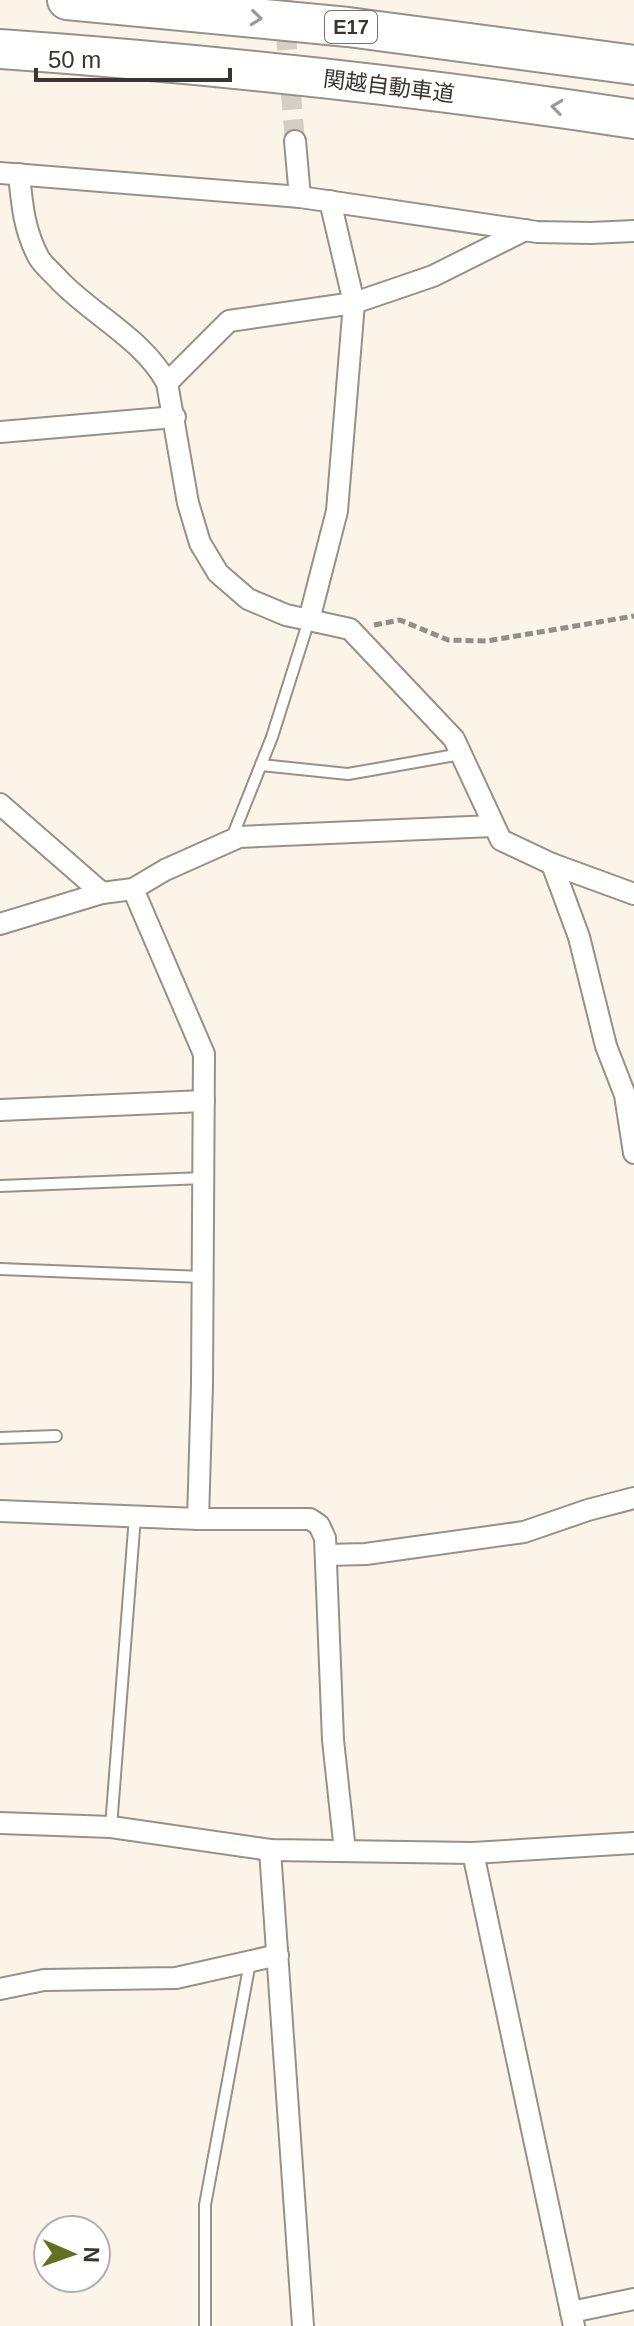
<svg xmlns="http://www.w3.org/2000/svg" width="634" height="2326" viewBox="0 0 634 2326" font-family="Arial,'Noto Sans JP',sans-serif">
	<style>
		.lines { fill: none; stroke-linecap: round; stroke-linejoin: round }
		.street-tunnel { stroke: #d4cec4; stroke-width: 20; stroke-dasharray: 20 10; stroke-linecap: butt }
		.lane-casing { stroke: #979186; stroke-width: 14 }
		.street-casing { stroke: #979186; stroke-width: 24 }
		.highway-casing { stroke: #979186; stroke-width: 42 }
		.path { stroke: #938e86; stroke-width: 5; stroke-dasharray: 8 4; stroke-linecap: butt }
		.lane { stroke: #fff; stroke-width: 10 }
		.street { stroke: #fff; stroke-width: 20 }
		.highway { stroke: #fff; stroke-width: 38 }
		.oneway { stroke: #9c9a98 }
		.labels { text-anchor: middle; stroke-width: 6; stroke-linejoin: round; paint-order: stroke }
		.shield { fill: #fff; stroke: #747270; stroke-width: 2 }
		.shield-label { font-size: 20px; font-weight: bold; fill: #393632 }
		.street-label { font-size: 22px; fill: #393632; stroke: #fff }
	</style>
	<rect width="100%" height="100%" fill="#fbf4e8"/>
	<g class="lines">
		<polyline class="street-tunnel" points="283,0 295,141"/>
		<defs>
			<g id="lane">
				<polyline points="261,765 348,774 461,754"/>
				<polyline points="231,840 272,737 309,620"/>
				<polyline points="0,1186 204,1178"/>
				<polyline points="0,1269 203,1277"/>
				<polyline points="0,1438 56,1436"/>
				<polyline points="111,1827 135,1516"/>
				<polyline points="205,2326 205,2205 250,1962"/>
			</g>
			<g id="street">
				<polyline points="295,141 300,197"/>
				<polyline points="0,173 300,197 537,232 591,233 634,231"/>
				<path d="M19 174C22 205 24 230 39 258 44 266 53 273 60 281 94 316 143 339 167 383L188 503 200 543 218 573 248 599 286 615 350 629 454 739 501 840 552 864 634 894"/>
				<polyline points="167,383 229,321 354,303 433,276 525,230"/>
				<polyline points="0,432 175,417"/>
				<polyline points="309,620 337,511 354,303 330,201"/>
				<polyline points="0,804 102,893"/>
				<polyline points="552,864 579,937 606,1046 625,1095 634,1153"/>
				<polyline points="133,889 165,870 239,837 493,826"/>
				<polyline points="0,924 102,893 133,889 204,1054 202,1385 198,1519"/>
				<polyline points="0,1110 204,1101"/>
				<polyline points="0,1511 198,1519 310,1519 319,1525 325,1538 333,1740 345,1851"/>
				<polyline points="326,1555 366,1554 524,1532 588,1510 634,1498"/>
				<polyline points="0,1823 111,1827 270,1850 473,1853 634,1843"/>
				<polyline points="270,1850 303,2326"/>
				<polyline points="473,1853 574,2326"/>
				<polyline points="0,1989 44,1980 176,1978 278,1955"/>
				<polyline points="571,2312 634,2299"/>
			</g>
			<g id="highway">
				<polyline points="67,0 348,27 634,65"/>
				<path d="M0 49C212 64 424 87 634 119"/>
			</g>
		</defs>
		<use href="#lane" class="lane-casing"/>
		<use href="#street" class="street-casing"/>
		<use href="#highway" class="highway-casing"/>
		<polyline class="path" points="374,625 400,620 448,640 487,641 634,616"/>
		<use href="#lane" class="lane"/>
		<use href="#street" class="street"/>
		<use href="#highway" class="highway"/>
	</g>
	<defs><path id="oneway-chevron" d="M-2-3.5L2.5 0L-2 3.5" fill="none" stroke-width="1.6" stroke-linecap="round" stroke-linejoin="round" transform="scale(2)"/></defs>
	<g class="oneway">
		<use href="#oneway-chevron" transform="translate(256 18) rotate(6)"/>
		<use href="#oneway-chevron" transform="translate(557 107) rotate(-173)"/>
	</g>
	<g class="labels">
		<rect class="shield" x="325" y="11" width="52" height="32" rx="6"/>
		<g class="shield-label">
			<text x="351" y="34">E17</text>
		</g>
		<g class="street-label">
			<text transform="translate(389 86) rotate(7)" y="8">関越自動車道</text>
		</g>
	</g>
	<g transform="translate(72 2254) rotate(92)"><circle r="38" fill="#ffffff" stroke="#b0afad" stroke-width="2"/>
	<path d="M0-6L14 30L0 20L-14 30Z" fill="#607221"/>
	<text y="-12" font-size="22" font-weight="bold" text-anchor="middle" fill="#393632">N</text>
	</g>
	<path d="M36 68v12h194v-12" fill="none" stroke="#393632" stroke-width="4"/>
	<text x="48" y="68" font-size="24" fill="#393632" stroke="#ffffff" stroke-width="6" paint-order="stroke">50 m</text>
</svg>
